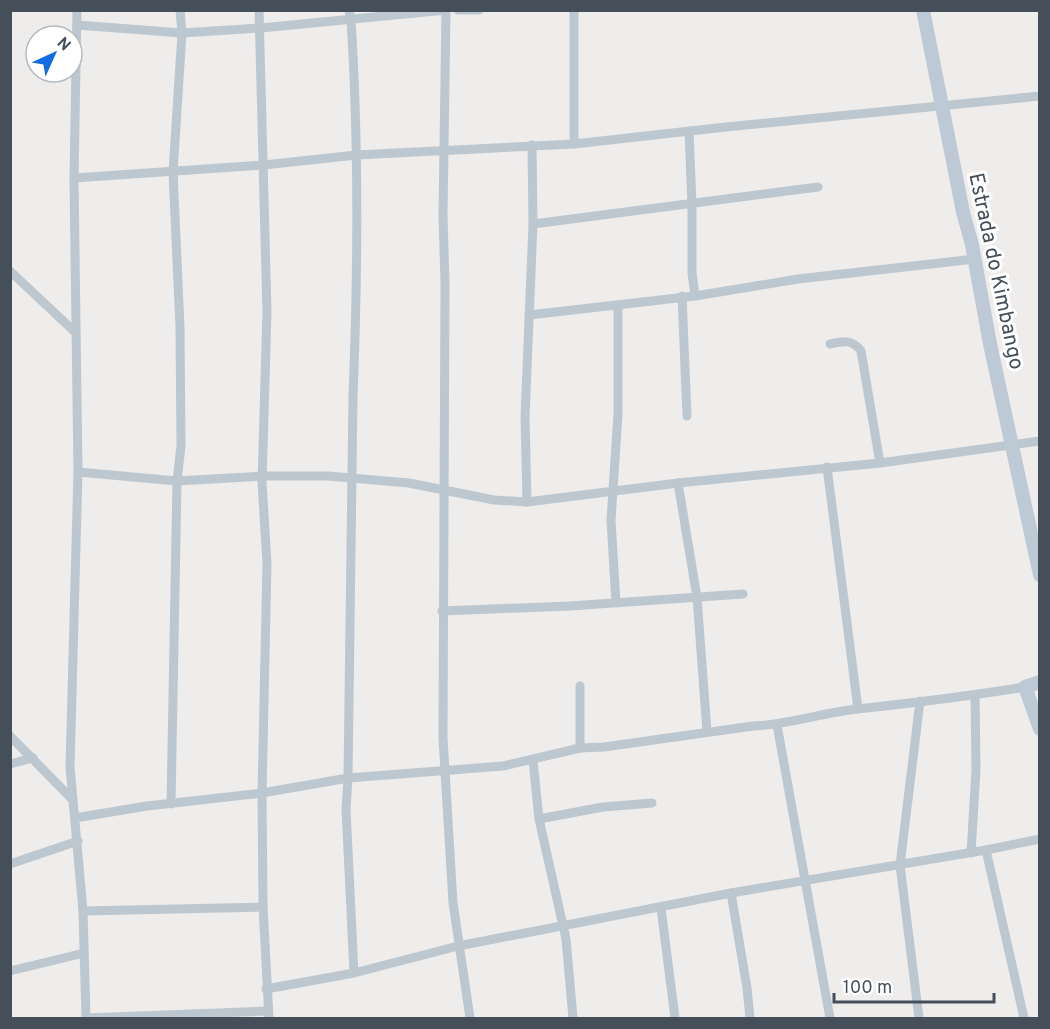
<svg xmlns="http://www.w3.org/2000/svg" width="1050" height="1029" viewBox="0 0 1050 1029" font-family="Overpass,sans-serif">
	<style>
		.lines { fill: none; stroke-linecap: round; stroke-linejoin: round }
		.street { stroke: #bcc7cf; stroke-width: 9 }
		.secondary { stroke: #bec9d6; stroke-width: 14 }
		.labels { text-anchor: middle; stroke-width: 6; stroke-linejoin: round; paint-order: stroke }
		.street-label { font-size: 21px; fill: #444f5a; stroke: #fff }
	</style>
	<rect width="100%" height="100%" fill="#efecec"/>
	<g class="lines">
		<g class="street">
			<polyline points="77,10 74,178 78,472 70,767 83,911 86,1018"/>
			<polyline points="259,10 267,312 262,482 267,564 262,793 263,907 269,1018"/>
			<path d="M349 10 351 20C359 145 358 271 353 396L348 778 346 809 354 973"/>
			<polyline points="446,10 443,216 445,283 443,738 453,903 470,1018"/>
			<polyline points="458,10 479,10"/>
			<polyline points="77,25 182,33 261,28 446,10"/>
			<polyline points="689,131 692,204 692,273 695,296"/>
			<polyline points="574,144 574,10"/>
			<polyline points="74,178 264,165 356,155 574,144 726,127 1040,96"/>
			<polyline points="533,224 818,187"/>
			<polyline points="10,271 76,333"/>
			<polyline points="682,296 687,416"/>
			<polyline points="529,315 695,296 798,279 975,259"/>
			<path d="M830 344C844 341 852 339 861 351L880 463"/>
			<polyline points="827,467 858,709"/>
			<polyline points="78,472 177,481 263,476 328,476 409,483 494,500 527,502 678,483 880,463 1040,441"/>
			<polyline points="678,483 697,597 707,732"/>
			<polyline points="527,502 525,417 533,224 532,145"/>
			<polyline points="616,603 611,520 618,414 618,305"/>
			<polyline points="442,611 570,606 743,594"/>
			<polyline points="580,686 580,748"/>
			<polyline points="777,725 830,1018"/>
			<polyline points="10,736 72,799"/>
			<polyline points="533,760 539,819 566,939 573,1018"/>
			<polyline points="10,764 33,758"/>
			<polyline points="171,804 177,481 181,446 180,327 173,172 182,33 180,10"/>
			<path d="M75 818 147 806 262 793 348 778 503 766 580 748 604 747 753 726C789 725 820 713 857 709 913 703 969 696 1025 687"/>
			<polyline points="539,819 603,807 652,803"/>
			<polyline points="986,850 1024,1018"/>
			<polyline points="971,853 976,770 975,695"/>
			<polyline points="10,864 78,841"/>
			<polyline points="731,893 747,988 750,1018"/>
			<polyline points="661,908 675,1018"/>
			<polyline points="83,911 263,907"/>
			<polyline points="10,971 84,953"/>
			<polyline points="266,989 354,973 458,946 731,893 986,850 1040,839"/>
			<polyline points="86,1018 268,1011"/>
			<polyline points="919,1018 900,865 920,701"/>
		</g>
		<g class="secondary">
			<polyline points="923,10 963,212 972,245 990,344 1040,575"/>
			<polyline points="1040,682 1025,687 1040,729"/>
		</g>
	</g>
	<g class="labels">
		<g class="street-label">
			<text transform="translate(997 271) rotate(78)" y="7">Estrada do Kimbango</text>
		</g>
	</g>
	<rect width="1050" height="1029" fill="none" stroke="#444f5a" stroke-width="24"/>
	<g transform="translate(54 54) rotate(45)"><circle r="28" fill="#ffffff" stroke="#b4b9bd" stroke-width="1.5"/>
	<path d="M0-4.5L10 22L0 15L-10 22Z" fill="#136ce2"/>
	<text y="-9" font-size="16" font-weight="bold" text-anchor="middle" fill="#444f5a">N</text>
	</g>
	<path d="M834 993v9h160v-9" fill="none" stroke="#444f5a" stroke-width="3"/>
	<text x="843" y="993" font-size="18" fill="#444f5a" stroke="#ffffff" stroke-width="4.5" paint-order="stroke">100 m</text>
</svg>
